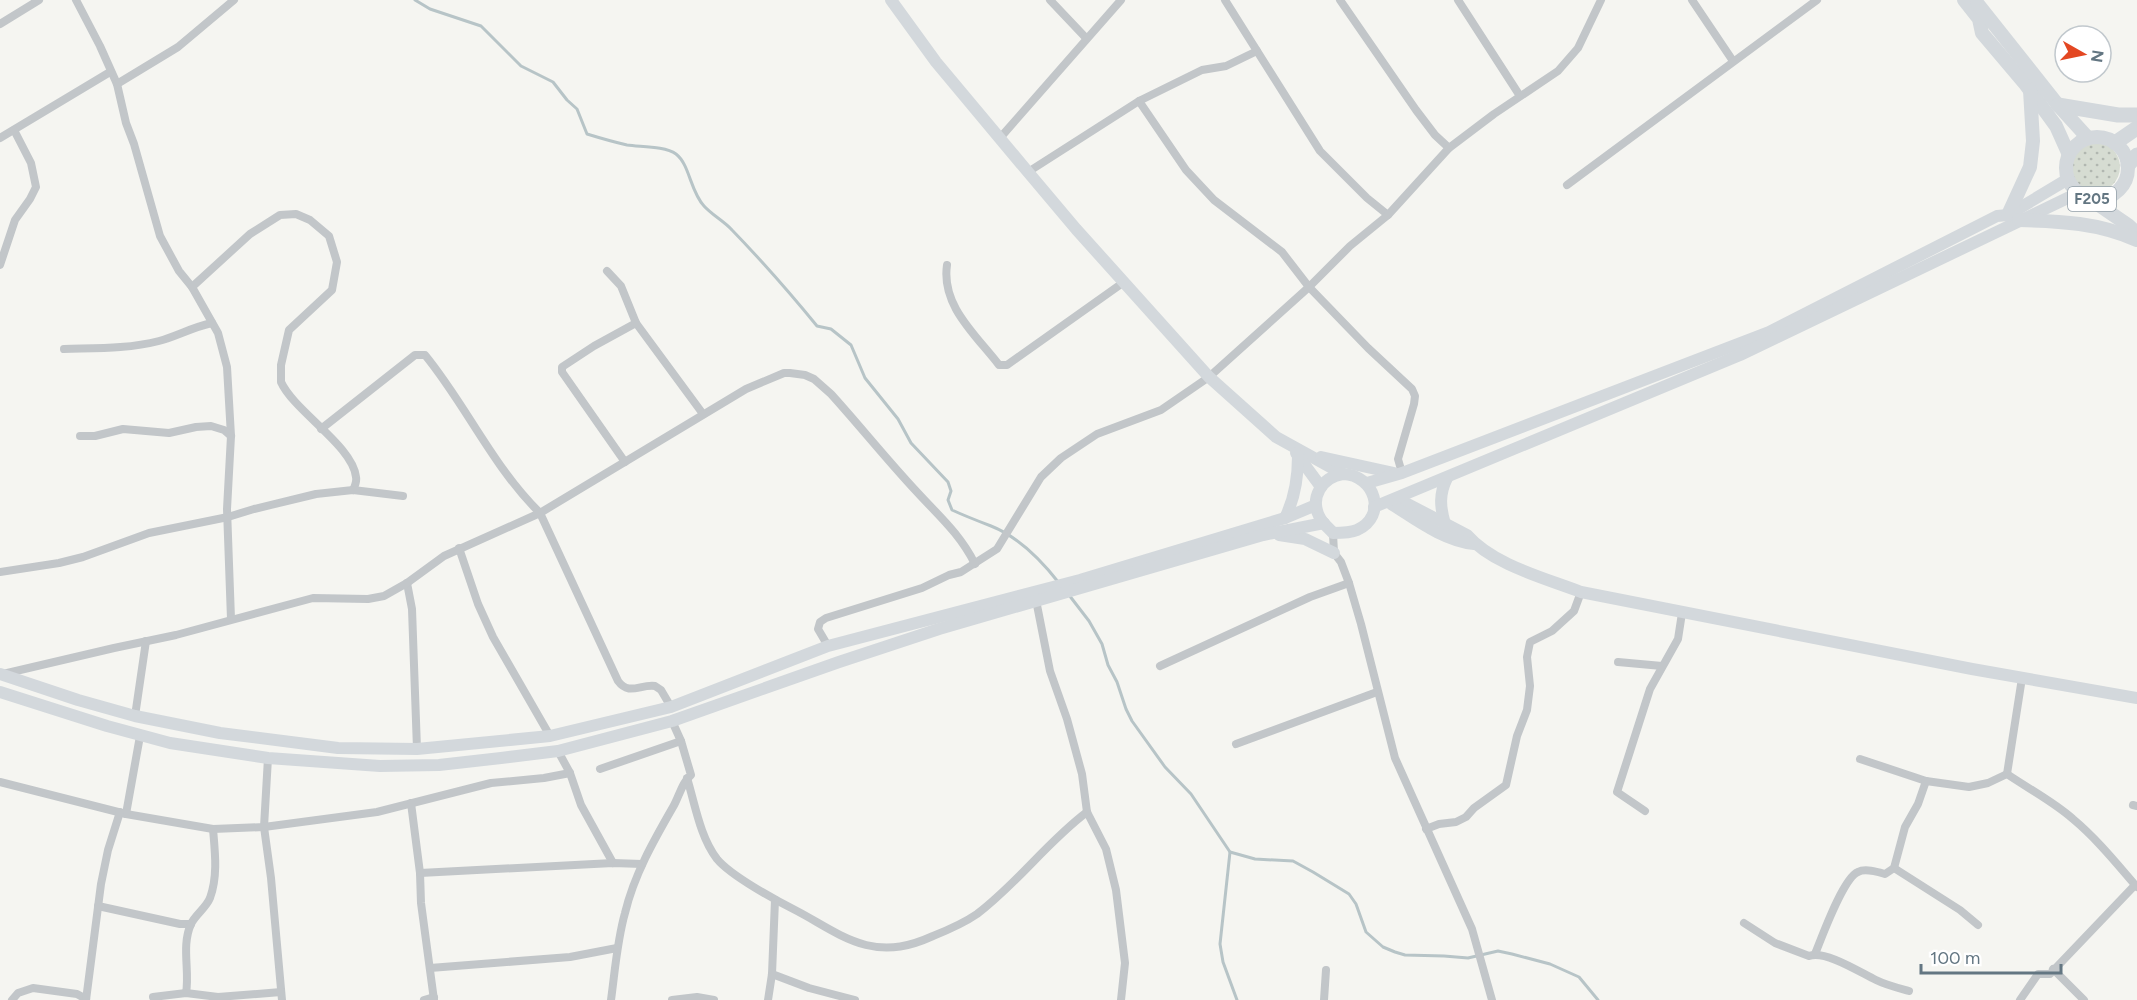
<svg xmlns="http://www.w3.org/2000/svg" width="2137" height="1000" viewBox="0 0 2137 1000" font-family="Figtree,sans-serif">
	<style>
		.green { fill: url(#green-dots) }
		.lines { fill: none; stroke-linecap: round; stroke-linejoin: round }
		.stream { stroke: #b7c4c7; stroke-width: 3 }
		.street { stroke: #c2c6c9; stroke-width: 8 }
		.secondary { stroke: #d3d8dc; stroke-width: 12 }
		.primary { stroke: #d3d8dc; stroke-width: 14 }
		.highway { stroke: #d3d8dc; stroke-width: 15 }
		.labels { text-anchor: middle; stroke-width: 6; stroke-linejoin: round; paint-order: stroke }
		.shield { fill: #fff; stroke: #929fa8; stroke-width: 1.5 }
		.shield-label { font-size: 15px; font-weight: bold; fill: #637682 }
	</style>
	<defs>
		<pattern id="green-dots" width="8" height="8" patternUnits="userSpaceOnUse" patternTransform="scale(1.5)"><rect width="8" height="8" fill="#d6dcd2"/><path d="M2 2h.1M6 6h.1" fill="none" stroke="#b1b7b0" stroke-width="1.8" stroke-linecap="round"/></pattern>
	</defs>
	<rect width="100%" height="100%" fill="#f5f5f1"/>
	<circle class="green" cx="2095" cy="167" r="25"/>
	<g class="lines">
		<g class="stream">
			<path d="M415 0 430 9 481 26 521 66 553 82 567 100 577 109 587 134C600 138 614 142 627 145 641 147 665 146 676 154 690 165 690 191 704 206 712 215 724 221 732 230 762 261 790 293 817 326L831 329 851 345 865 378 898 419 911 443 948 482 951 491 948 500 952 510C965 516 978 521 991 526 1019 537 1041 560 1059 583"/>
			<polyline points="1069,595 1089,621 1102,644 1108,665 1117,682 1126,709 1132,721 1165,767 1191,794 1230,852 1255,859 1293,861 1313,872 1349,894 1356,904 1366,932 1383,947 1395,952 1405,955 1444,956 1468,958 1498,951 1512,954 1550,964 1579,977 1598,1000"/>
			<polyline points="1230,852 1220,944 1223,962 1237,1000"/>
		</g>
		<g class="street">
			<polyline points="76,0 100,46 117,84 126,123 134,144 160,236 179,271 192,287 218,333 227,367 231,436 227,509 231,619"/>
			<polyline points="1050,0 1086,38"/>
			<polyline points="1225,0 1320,151 1367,198 1388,215"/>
			<polyline points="1340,0 1416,110 1435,135 1449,148"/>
			<polyline points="1458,0 1520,96"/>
			<polyline points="1692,0 1733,61"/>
			<polyline points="0,24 39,0"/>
			<polyline points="117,84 178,47 234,0"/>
			<polyline points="1139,101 1186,170 1214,200 1282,252 1309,287 1368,348 1412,389 1415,396 1414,404 1398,459 1402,473"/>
			<polyline points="0,138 110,72"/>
			<polyline points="1000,138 1121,0"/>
			<polyline points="1028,172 1139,101 1202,70 1226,66 1257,51"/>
			<polyline points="1567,185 1817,0"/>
			<polyline points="0,265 15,220 30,199 36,187 31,163 14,130"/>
			<path d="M947 265C941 306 976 335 999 365H1007L1124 282"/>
			<polyline points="607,271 621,286 636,323 703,414"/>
			<path d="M192 287 250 234 280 215 296 214 310 220 329 236 337 262 332 290 289 330 281 365V382C294 411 353 446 356 477 357 482 355 486 353 490"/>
			<path d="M64 349C95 348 128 349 159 341 177 336 193 327 212 323"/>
			<path d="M321 429 415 355H425C466 405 493 467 540 513L618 681C629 696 640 684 655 686L661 690 671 707"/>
			<polyline points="80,436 95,436 123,429 169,433 196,427 211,426 224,430 231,436"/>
			<polyline points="625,462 562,372 562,367 594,346 636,323"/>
			<polyline points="1333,533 1334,553 1341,562 1349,583 1361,624 1395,758 1472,929 1492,1000"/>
			<polyline points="459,548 478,604 493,637 550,736"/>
			<polyline points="0,572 59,563 83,557 149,533 228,517 254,509 316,494 353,490 403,496"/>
			<polyline points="407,583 412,609 417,749"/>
			<polyline points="1036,600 1050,671 1067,719 1082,774 1087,812 1106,849 1116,890 1125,963 1121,1000"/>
			<polyline points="828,646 818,629 820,622 826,618 922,588 949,575 961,572 997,549 1041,477 1061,458 1097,434 1161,410 1209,377 1309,287 1350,246 1388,215 1449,148 1494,114 1558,71 1578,48 1601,0"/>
			<polyline points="1618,662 1662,666"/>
			<polyline points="1160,666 1310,597 1349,583"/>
			<path d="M3 674 114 648 176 635 313 598 368 599 384 596 407 583 444 556 540 513 746 389 784 373H790L805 375 814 379 831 394C860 426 887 460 917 492 939 516 960 534 975 564"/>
			<polyline points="135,716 146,641"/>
			<polyline points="1236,744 1377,692"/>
			<polyline points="558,751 570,773 581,805 613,863"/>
			<polyline points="268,758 264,827 271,878 282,1000"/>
			<polyline points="1860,759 1926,781 1969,787 1988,783 2007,774"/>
			<polyline points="600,769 681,741"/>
			<path d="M2007 774C2029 789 2054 802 2073 819 2097 839 2117 864 2137 887"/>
			<polyline points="2007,774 2022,678"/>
			<path d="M687 778C695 804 700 837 717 859 731 876 777 901 797 911 820 923 840 938 866 945 890 951 911 946 933 936 948 930 964 923 977 914 1018 883 1047 842 1087 812"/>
			<polyline points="0,782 126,814 213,829 264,827 377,812 491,783 544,778 570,773"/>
			<polyline points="411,803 420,873 421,903 434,1000"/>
			<polyline points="2133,805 2137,806"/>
			<polyline points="1645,811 1617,792 1650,689 1678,639 1682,613"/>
			<polyline points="126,814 140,736"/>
			<polyline points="1426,829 1439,824 1456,822 1466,817 1474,808 1506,785 1517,736 1527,710 1530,686 1527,657 1530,642 1552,631 1574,611 1581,592"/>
			<polyline points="1894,868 1960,910 1978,925"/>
			<polyline points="420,873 613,863 642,864"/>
			<polyline points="98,906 180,924 191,924"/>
			<path d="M1744 923 1775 943 1809 956C1826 950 1861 973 1876 980 1886 985 1898 988 1909 991"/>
			<path d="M1815 954C1822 937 1843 878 1858 872 1865 868 1878 872 1885 874L1894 868 1905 827 1918 804 1926 781"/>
			<polyline points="430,968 570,957 617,948"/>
			<polyline points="2053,969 2084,1000"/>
			<polyline points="772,974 809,988 855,1000"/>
			<path d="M186 993C190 971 181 946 191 924 195 915 206 908 210 898 218 876 215 852 213 829"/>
			<polyline points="153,997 186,993 218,997 281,992"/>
			<polyline points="12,1000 18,993 33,988 77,994 86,999"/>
			<polyline points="86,1000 101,884 108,850 120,812"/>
			<polyline points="424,1000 434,997"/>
			<path d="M611 1000C615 971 617 941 625 913 634 875 654 840 673 807 679 797 682 782 691 775L681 741 672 721"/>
			<polyline points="672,1000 697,997 714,1000"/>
			<polyline points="768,1000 772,974 775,900"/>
			<polyline points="1324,1000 1326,970"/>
			<polyline points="2020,1000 2038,974 2050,974 2135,885"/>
		</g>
		<g class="secondary">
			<polyline points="891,0 936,62 1028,172 1076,229 1209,377 1276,437 1343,474"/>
			<polyline points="1296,453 1321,487"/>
			<polyline points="1321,457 1394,473"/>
			<path d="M1343 474C1375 475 1388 516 1357 530 1350 533 1341 533 1333 533 1329 528 1323 524 1320 518 1309 498 1322 477 1343 474Z"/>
			<polyline points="1367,483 1402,473 1769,332 1997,216 2008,215 2068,179"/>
			<path d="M1398 499 1467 535C1493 565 1545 578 1581 592L1972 669 2137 698"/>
			<path d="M1388 502C1414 518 1443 541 1474 544"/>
			<polyline points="1374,507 1740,355 2078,193"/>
			<path d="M1285 518C1295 498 1298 478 1298 456"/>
			<path d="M1445 524C1440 507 1439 494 1447 478"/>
			<polyline points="1279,535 1305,539 1334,553"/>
			<polyline points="0,674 78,700 135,716 220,733 338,748 417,749 550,736 671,707 828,646 1080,580 1285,518 1316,505"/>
			<polyline points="0,692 107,726 170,743 268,758 380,766 439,765 501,758 558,751 672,721 839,662 939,629 1263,535 1324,523"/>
		</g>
		<g class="primary">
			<polyline points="1964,0 1979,19 1982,33 2026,85 2056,126 2069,155"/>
			<polyline points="1977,3 2058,105 2088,138"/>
			<circle cx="2097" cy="168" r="31"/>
			<polyline points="2090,199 2128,225 2137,233"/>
			<polyline points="2008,215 2030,167 2033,141 2030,90"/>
			<path d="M2019 220C2061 221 2099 223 2137 240"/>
		</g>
		<g class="highway">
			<polyline points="2058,105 2118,115 2137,115"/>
			<polyline points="2115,143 2137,128"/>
			<polyline points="2128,165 2137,155"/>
		</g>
	</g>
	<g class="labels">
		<rect class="shield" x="2068" y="187" width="48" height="24" rx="4.5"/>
		<g class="shield-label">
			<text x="2092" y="204">F205</text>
		</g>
	</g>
	<g transform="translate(2083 54) rotate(99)"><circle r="28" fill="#ffffff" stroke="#c1c8cd" stroke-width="1.5"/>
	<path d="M0-4.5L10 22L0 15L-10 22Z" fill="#e34722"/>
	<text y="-9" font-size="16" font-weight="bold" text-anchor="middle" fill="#637682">N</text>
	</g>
	<path d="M1921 964v9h140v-9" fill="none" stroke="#637682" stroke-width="3"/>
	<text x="1930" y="964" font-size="18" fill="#637682" stroke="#ffffff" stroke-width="4.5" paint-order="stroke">100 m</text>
</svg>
